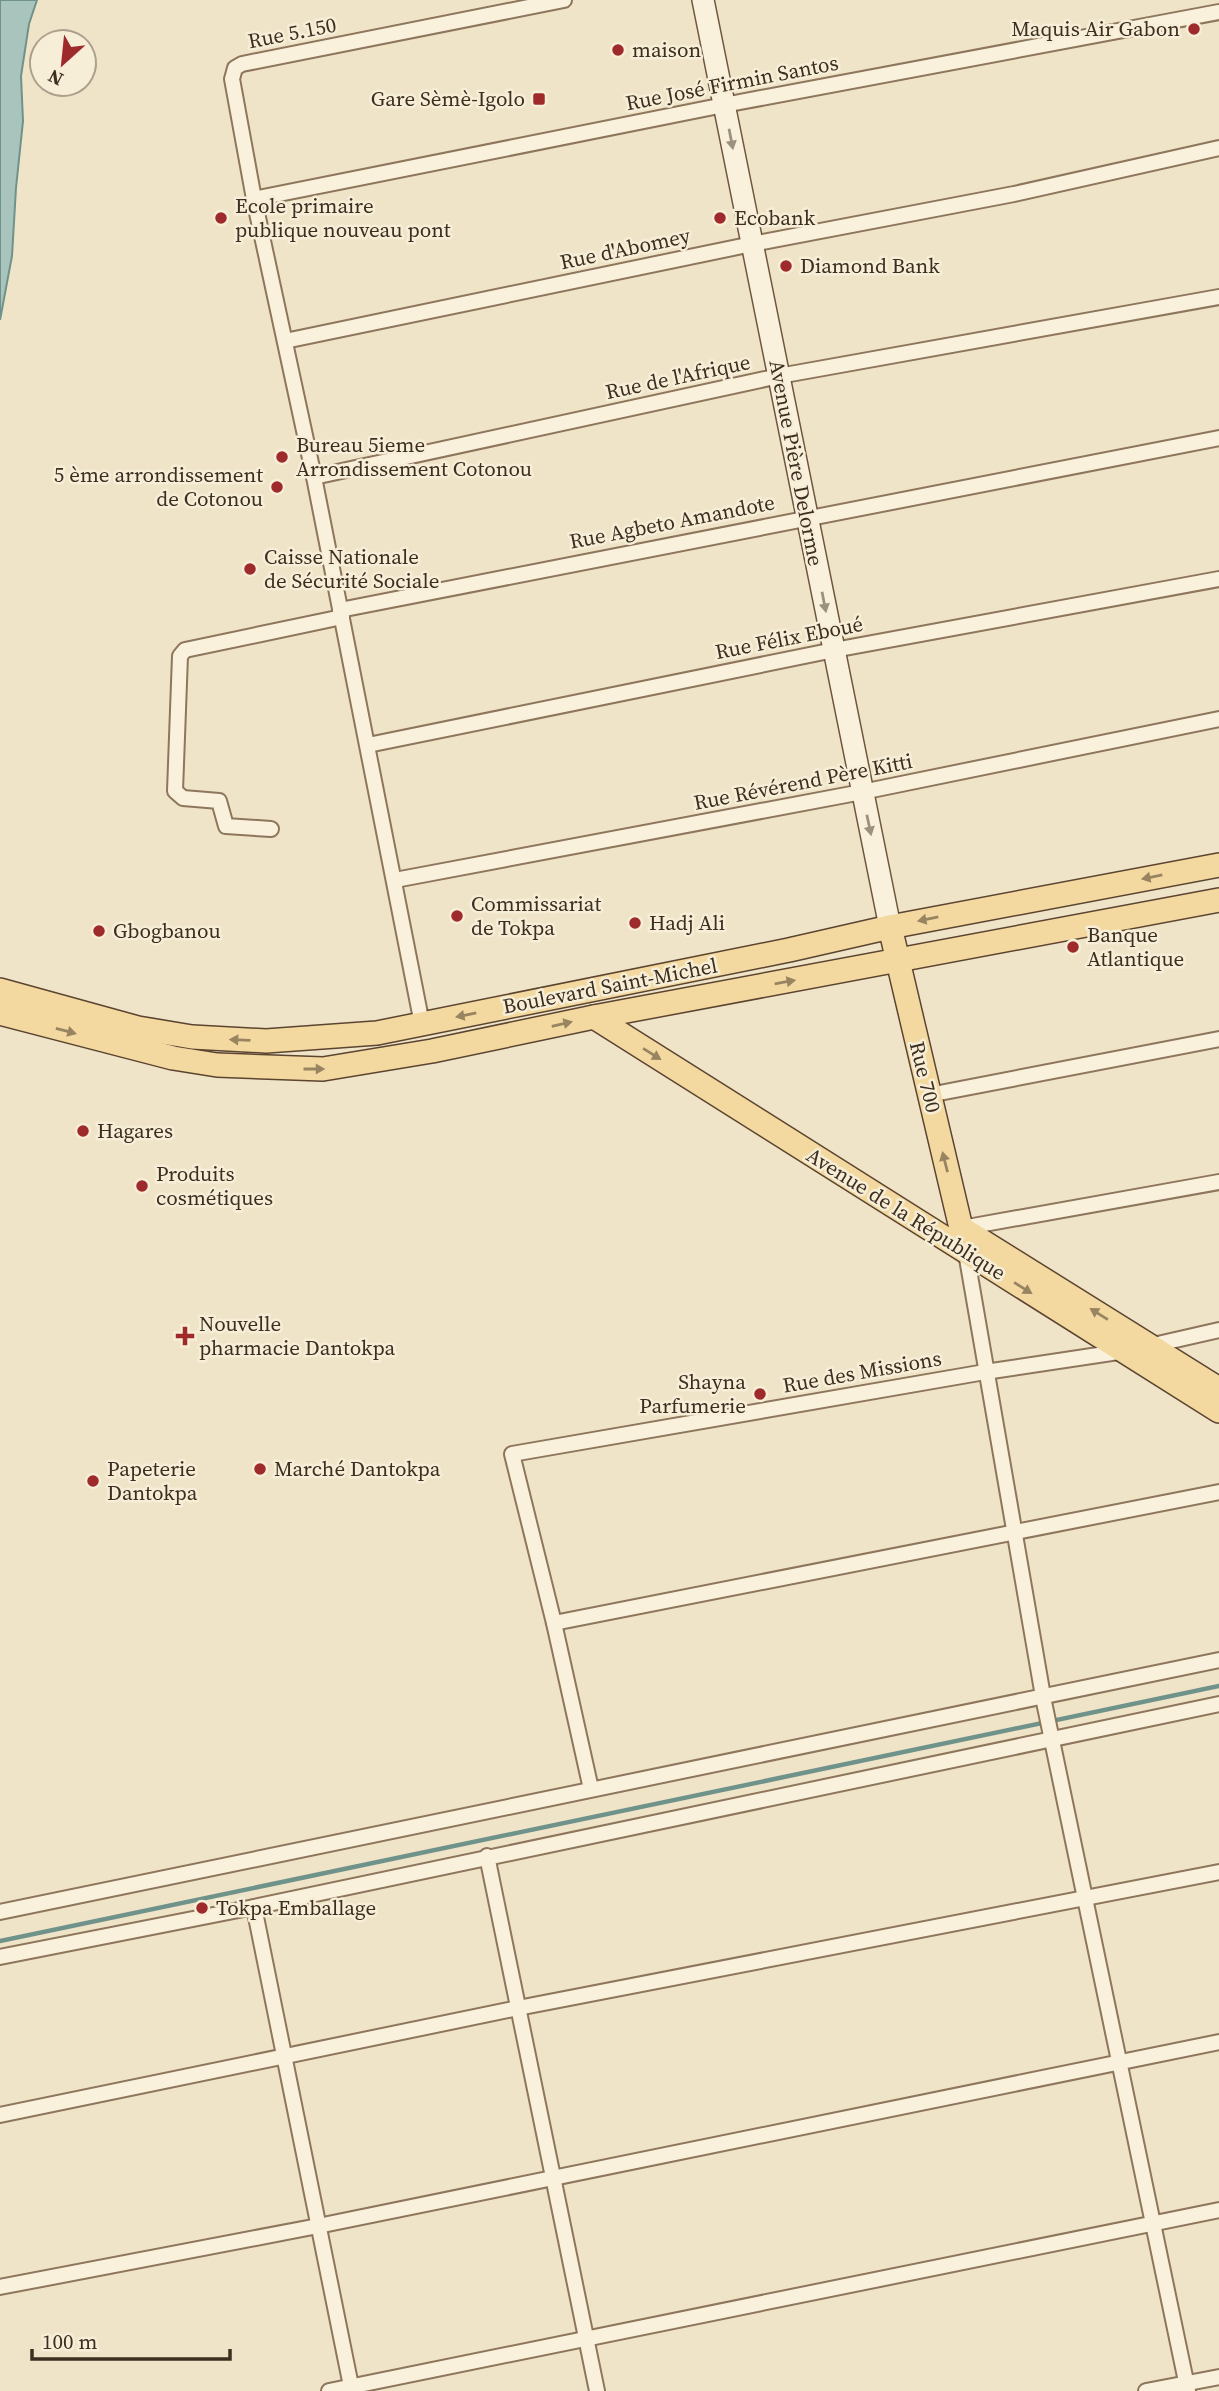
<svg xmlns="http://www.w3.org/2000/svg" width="1219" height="2391" viewBox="0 0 1219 2391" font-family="'Source Serif 4',serif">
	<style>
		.water { fill: #a9c4bc; stroke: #6f938a; stroke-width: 2 }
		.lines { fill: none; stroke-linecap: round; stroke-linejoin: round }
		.stream { stroke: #6f938a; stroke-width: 4.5 }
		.street-casing { stroke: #8d765c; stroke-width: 18 }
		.secondary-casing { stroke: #6f573f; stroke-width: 24 }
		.primary-casing { stroke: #5b4430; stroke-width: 26 }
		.street { stroke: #faf1dc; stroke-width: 14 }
		.secondary { stroke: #faf1dc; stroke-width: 21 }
		.primary { stroke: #f3d9a0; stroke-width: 23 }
		.oneway { fill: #9c907e }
		.oneway2 { fill: #988460 }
		.poi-dot { fill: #9e2a2b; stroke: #f7eed8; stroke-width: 2.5 }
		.labels { text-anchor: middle; stroke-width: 5; stroke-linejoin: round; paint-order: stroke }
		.poi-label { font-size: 21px; fill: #3d2e20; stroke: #f7eed8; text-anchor: start }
		.street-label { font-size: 21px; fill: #3d2e20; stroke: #f7eed8 }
	</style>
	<rect width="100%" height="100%" fill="#f0e4c8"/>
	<polygon class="water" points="0,0 37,0 29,24 21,76 23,121 16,188 12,256 0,320"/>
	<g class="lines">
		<polyline class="stream" points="0,1941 1219,1686"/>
		<defs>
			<g id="street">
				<polyline points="254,199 724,105 1219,12"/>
				<polyline points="285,341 752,244 1014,194 1219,148"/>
				<polyline points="314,477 779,376 1219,297"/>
				<polyline points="340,610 1219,438"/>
				<polyline points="368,745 834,650 1219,579"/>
				<polyline points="271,829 226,826 219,801 183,798 175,791 180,656 185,650 342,617"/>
				<polyline points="395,880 862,792 1219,719"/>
				<polyline points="422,1024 314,477 254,199 232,79 235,68 242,64 564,0"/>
				<polyline points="929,1095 1219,1039"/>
				<polyline points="962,1228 1219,1182"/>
				<polyline points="965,1247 1044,1702 1188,2391"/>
				<polyline points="1149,1346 1219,1330"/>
				<polyline points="554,1623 1219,1492"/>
				<polyline points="591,1789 554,1623 512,1454 985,1372 1125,1351"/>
				<polyline points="487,1856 597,2391"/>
				<polyline points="254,1907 352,2391"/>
				<polyline points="0,1912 1219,1660"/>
				<polyline points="0,1957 254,1907 1219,1704"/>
				<polyline points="0,2115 518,2008 1219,1872"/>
				<polyline points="0,2287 318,2226 1219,2042"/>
				<polyline points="329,2391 1219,2210"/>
				<polyline points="1146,2391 1219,2377"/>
			</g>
			<polyline id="secondary" points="703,0 890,927"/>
			<g id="primary">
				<polyline points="890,927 961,1228 1219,1389"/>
				<polyline points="0,990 138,1028 192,1037 266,1041 377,1033 789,950 890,927 1219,865"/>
				<polyline points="0,1013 173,1058 217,1065 323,1069 432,1051 594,1017 1219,900"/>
				<polyline points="594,1017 1219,1411"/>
			</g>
		</defs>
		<use href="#street" class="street-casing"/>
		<use href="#secondary" class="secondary-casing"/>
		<use href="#primary" class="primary-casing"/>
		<use href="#street" class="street"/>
		<use href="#secondary" class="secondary"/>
		<use href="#primary" class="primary"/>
	</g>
	<defs><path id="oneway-solid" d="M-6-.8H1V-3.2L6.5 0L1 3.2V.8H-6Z" transform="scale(1.75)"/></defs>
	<g class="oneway">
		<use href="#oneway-solid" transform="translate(731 139) rotate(79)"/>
		<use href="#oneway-solid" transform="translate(824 602) rotate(79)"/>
		<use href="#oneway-solid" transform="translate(869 825) rotate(78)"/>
	</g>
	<g class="oneway2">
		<use href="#oneway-solid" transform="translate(1152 877) rotate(169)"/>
		<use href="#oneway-solid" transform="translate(928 919) rotate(169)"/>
		<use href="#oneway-solid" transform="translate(785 982) rotate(-10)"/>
		<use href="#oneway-solid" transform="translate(466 1015) rotate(168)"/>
		<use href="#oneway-solid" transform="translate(562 1024) rotate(-13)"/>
		<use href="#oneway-solid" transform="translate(66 1031) rotate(15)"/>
		<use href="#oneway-solid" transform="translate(240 1040) rotate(-178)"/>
		<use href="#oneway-solid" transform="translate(652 1054) rotate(32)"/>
		<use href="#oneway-solid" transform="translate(314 1069)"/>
		<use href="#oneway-solid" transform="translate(945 1162) rotate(-104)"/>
		<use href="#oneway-solid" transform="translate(1023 1288) rotate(32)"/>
		<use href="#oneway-solid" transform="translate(1099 1314) rotate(-148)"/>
	</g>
	<g class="poi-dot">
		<circle cx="1194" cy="29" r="7"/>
		<circle cx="618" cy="50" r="7"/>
		<rect x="532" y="92" width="14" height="14" rx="3.5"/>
		<circle cx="221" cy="218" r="7"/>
		<circle cx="720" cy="218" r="7"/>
		<circle cx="786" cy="266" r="7"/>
		<circle cx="282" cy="457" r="7"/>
		<circle cx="277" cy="487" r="7"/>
		<circle cx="250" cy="569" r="7"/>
		<circle cx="457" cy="916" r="7"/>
		<circle cx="635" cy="923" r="7"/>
		<circle cx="99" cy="931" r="7"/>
		<circle cx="1073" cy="947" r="7"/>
		<circle cx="83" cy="1131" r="7"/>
		<circle cx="142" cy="1186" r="7"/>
		<path d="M181.5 1325.5h7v7h7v7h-7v7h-7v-7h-7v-7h7z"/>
		<circle cx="760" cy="1394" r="7"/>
		<circle cx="260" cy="1469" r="7"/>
		<circle cx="93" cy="1481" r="7"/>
		<circle cx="202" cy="1908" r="7"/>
	</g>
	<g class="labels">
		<g class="poi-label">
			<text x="1180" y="36" text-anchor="end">Maquis Air Gabon</text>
			<text x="632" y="57">maison</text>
			<text x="525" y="106" text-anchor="end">Gare Sèmè-Igolo</text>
			<text x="235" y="213">Ecole primaire<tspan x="235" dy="24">publique nouveau pont</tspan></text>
			<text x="734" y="225">Ecobank</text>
			<text x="800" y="273">Diamond Bank</text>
			<text x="296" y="452">Bureau 5ieme<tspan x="296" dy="24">Arrondissement Cotonou</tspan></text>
			<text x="263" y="482" text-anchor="end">5 ème arrondissement<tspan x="263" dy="24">de Cotonou</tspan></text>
			<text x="264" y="564">Caisse Nationale<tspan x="264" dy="24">de Sécurité Sociale</tspan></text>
			<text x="471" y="911">Commissariat<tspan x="471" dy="24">de Tokpa</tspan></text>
			<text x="649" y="930">Hadj Ali</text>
			<text x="113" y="938">Gbogbanou</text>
			<text x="1087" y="942">Banque<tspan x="1087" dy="24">Atlantique</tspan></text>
			<text x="97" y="1138">Hagares</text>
			<text x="156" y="1181">Produits<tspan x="156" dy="24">cosmétiques</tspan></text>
			<text x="199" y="1331">Nouvelle<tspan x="199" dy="24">pharmacie Dantokpa</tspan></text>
			<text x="746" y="1389" text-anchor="end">Shayna<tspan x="746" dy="24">Parfumerie</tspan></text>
			<text x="107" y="1476">Papeterie<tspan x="107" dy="24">Dantokpa</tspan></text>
			<text x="274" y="1476">Marché Dantokpa</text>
			<text x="216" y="1915">Tokpa Emballage</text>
		</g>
		<g class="street-label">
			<text transform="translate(292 33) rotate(-11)" y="7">Rue 5.150</text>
			<text transform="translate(732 83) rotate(-11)" y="7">Rue José Firmin Santos</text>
			<text transform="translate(625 249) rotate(-12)" y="7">Rue d'Abomey</text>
			<text transform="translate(678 377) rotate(-12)" y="7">Rue de l'Afrique</text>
			<text transform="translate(796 463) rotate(79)" y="7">Avenue Pière Delorme</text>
			<text transform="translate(672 522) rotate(-11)" y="7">Rue Agbeto Amandote</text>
			<text transform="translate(789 638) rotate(-11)" y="7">Rue Félix Eboué</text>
			<text transform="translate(803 782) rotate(-11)" y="7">Rue Révérend Père Kitti</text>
			<text transform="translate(610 986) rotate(-11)" y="7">Boulevard Saint-Michel</text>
			<text transform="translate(925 1077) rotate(76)" y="7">Rue 700</text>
			<text transform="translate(906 1214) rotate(32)" y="7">Avenue de la République</text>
			<text transform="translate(862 1372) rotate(-10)" y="7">Rue des Missions</text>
		</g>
	</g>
	<g transform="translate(63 63) rotate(207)"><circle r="33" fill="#f7eed8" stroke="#ada18e" stroke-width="2"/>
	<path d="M0-5L12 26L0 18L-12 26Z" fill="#9e2a2b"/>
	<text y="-10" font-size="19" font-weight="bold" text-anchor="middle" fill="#3d2e20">N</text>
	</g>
	<path d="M32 2349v10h198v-10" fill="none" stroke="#3d2e20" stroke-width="3.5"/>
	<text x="42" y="2349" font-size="21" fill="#3d2e20" stroke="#f7eed8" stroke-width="5" paint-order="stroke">100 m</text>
</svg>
